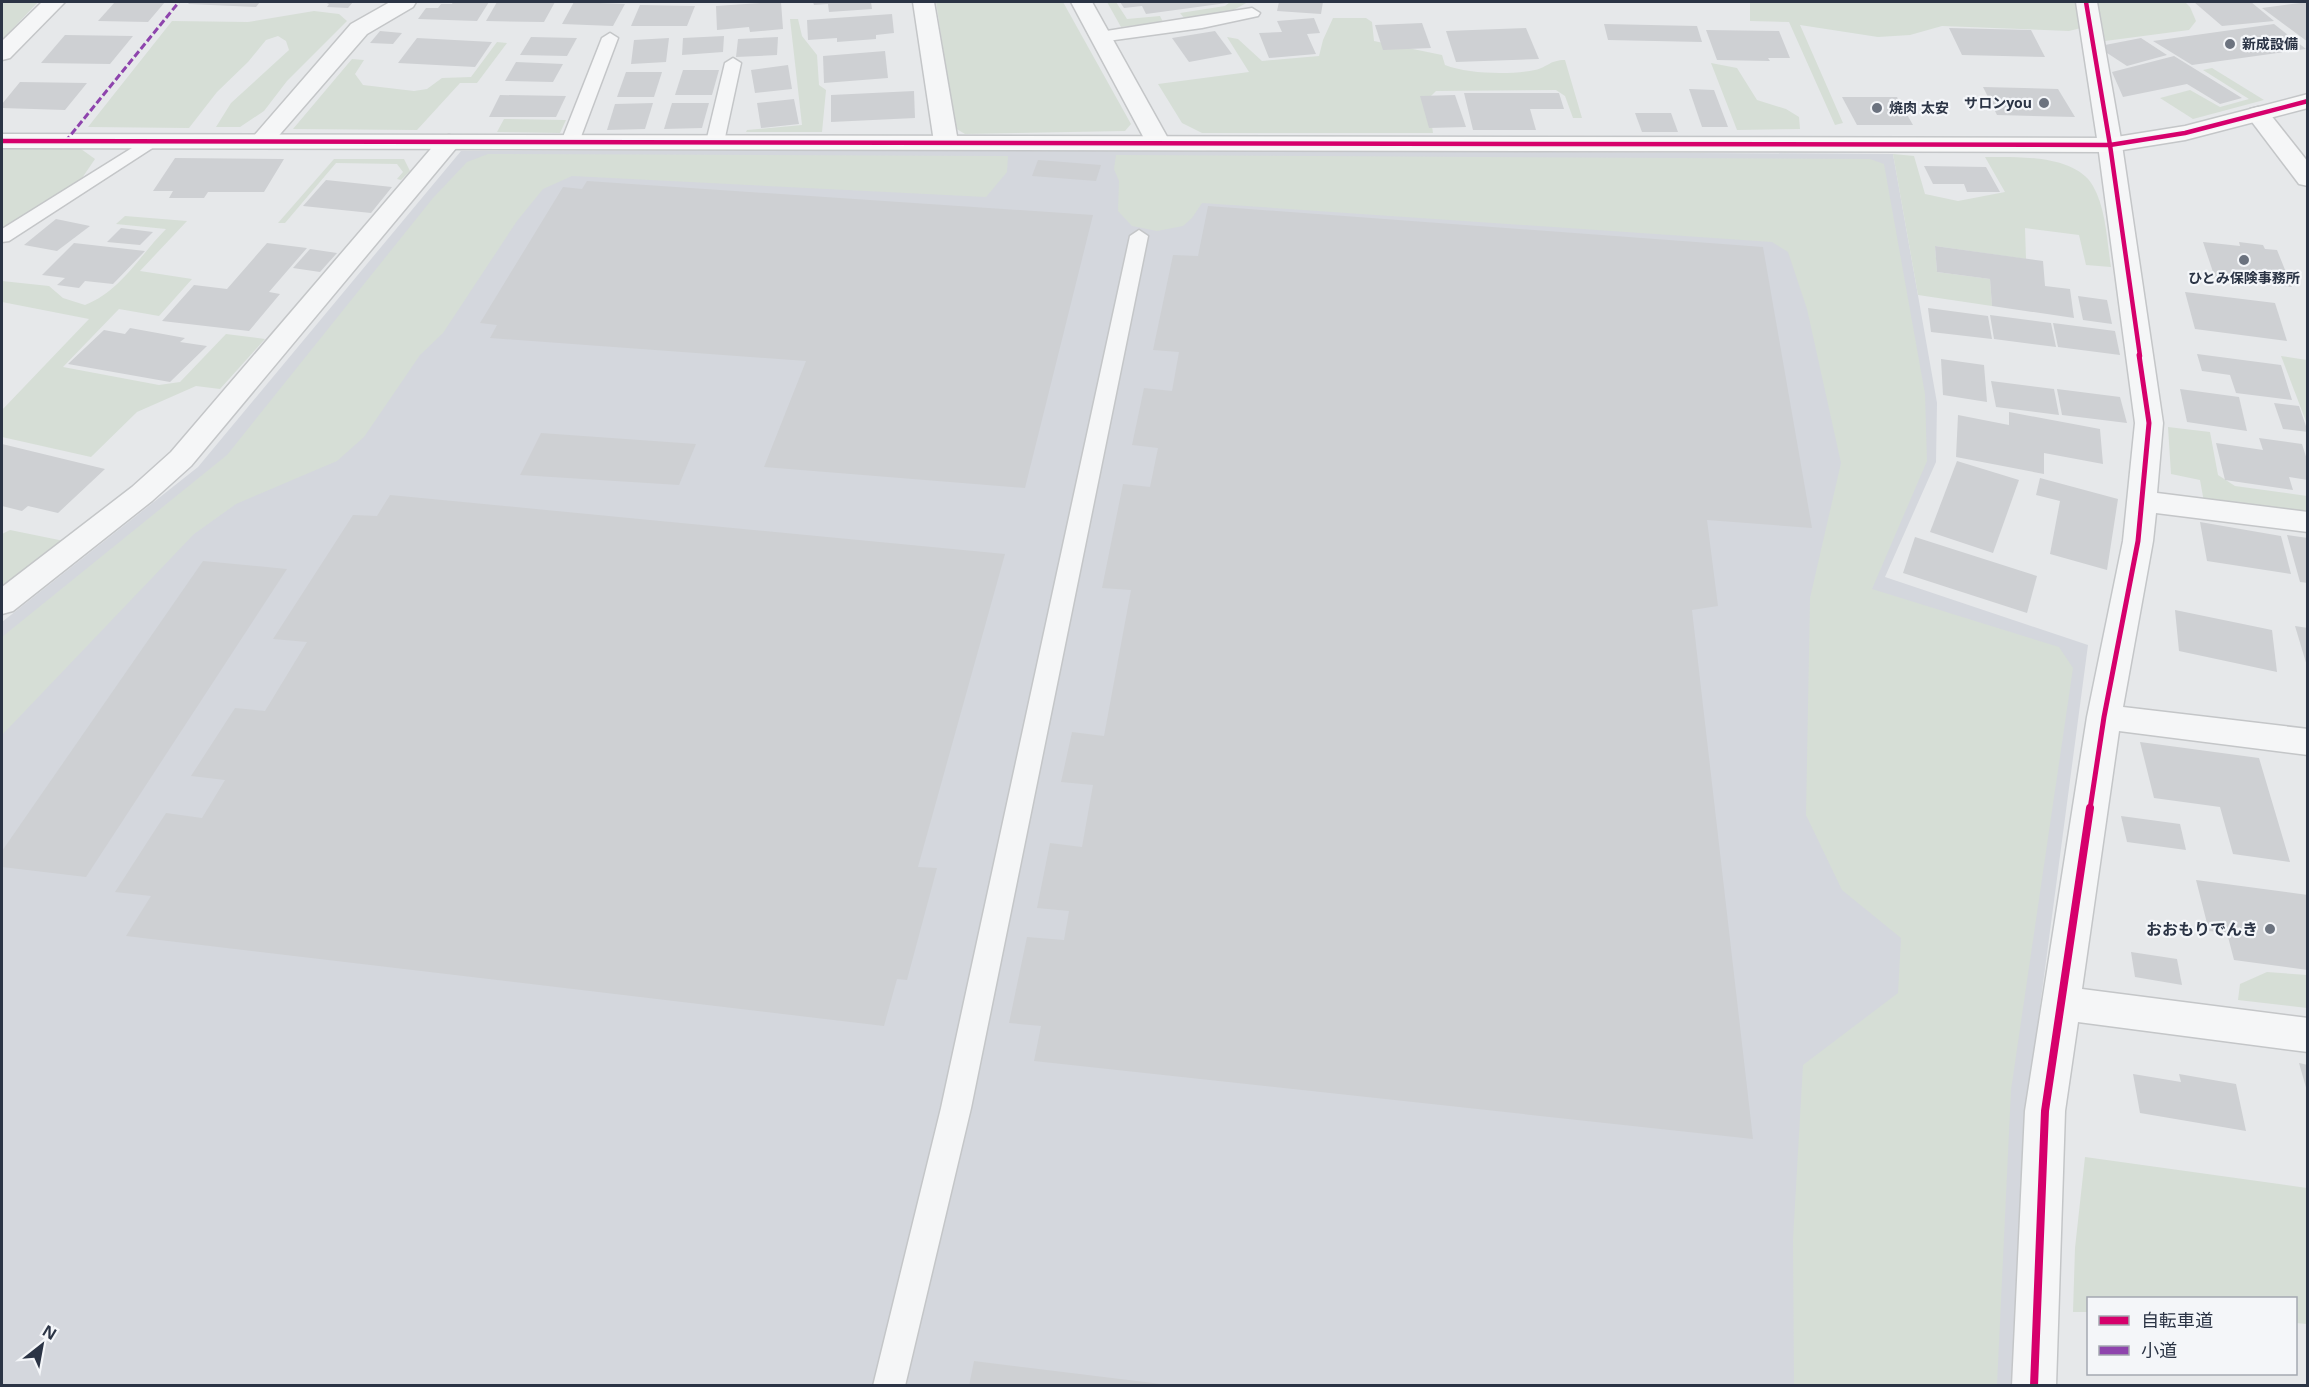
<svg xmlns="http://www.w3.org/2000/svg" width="2309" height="1387" viewBox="0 0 2309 1387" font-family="'Open Sans','Noto Sans JP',sans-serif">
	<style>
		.built { fill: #d4d7dd }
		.green { fill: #d6ded6 }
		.building { fill: #ced0d3 }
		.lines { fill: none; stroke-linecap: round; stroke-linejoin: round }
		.lane-casing { stroke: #c4c6c8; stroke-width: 3 }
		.street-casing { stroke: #c4c6c8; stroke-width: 3 }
		.secondary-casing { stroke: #c4c6c8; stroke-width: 3 }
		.lane { fill: #f5f6f7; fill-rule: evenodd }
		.street { fill: #f5f6f7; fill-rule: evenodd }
		.secondary { fill: #f8f8f8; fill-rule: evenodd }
		.quiet { stroke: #8e44ad; stroke-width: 3; stroke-dasharray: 7 3; stroke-linecap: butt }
		.cycleway-far2-casing { stroke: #f4f6f9; stroke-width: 8 }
		.cycleway-far1-casing { stroke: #f4f6f9; stroke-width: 9 }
		.cycleway-casing { stroke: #f4f6f9; stroke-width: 11 }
		.cycleway-far2 { stroke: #d6006c; stroke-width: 4.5 }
		.cycleway-far1 { stroke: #d6006c; stroke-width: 5 }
		.cycleway { stroke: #d6006c; stroke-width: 8 }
		.poi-dot { fill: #6c737f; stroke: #f4f6f9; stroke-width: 2 }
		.labels { text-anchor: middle; stroke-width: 4.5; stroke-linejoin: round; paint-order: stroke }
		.far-poi-label { font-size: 14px; font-weight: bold; fill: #2b3445; stroke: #f4f6f9; text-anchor: start }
		.poi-label { font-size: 16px; font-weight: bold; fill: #2b3445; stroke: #f4f6f9; text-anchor: end }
	</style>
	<rect width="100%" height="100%" fill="#e6e8ea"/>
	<polygon class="built" points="1160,150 1893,154 1937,403 1936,462 1885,577 2088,645 2026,1112 2015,1385 2,1386 2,622 198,467 461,151"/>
	<g class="green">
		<polygon points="2,2 38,2 2,40"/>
		<polygon points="936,2 1063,2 1131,124 1125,131 965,134 955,128"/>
		<polygon points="1107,2 1116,2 1127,19 1160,16 1163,22 1121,27"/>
		<polygon points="1230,2 1248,2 1230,12 1185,19 1180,13 1225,6"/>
		<polygon points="1750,2 2076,2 2081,28 2069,31 1942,26 1910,35 1878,37 1800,25 1843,123 1835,125 1789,22 1750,21"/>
		<polygon points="2098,2 2185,2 2190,7 2196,21 2189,30 2105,41"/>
		<polygon points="314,11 339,14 347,21 287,81 264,111 240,127 216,127 231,103 289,50 286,41 278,36 266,40 248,62 217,92 189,128 88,127 172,21 248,22"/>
		<path d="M1333 18H1366L1372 22 1374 41 1442 55 1445 65C1468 74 1510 75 1535 70 1548 67 1550 60 1565 60L1582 118H1573L1565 96 1556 90 1436 91 1428 99 1433 133H1202L1182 123 1158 84 1249 72 1227 37 1238 39 1262 61 1319 56 1323 40Z"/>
		<polygon points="790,19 798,19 802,36 817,55 819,85 826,90 822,132 746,132 747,130 802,125"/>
		<polygon points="497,42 507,43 477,83 460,83 417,130 293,129 352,59 364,60 355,74 363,85 414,91 427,89 442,78 471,77"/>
		<polygon points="1711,63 1737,68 1757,100 1786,109 1799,117 1800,129 1737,130"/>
		<polygon points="2212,68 2264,100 2193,119 2160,98 2190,90 2220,107 2249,99 2203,70"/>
		<polygon points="504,119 566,120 560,133 497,132"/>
		<polygon points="2,144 74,144 95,159 80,181 2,229"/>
		<polygon points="488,154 1008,156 1007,172 986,197 572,176 543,189 517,221 443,333 420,355 364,437 337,461 236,504 194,534 2,735 2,637 227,455 433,198 467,162"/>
		<path d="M1893 154 1914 156 1925 194 1958 201 2005 192 1985 157C2015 157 2075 154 2093 186 2106 208 2107 242 2111 267L2086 265 2079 235 2025 228 2026 259 1935 246 1937 272 1990 279 1992 306 1918 295Z"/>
		<polygon points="1116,155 1870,159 1884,164 1925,394 1927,461 1872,589 2059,647 2073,668 2011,1090 1997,1385 1794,1385 1793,1239 1803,1065 1898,993 1901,938 1842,890 1806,815 1810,598 1841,463 1807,309 1788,252 1772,242 1202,203 1192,218 1183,226 1157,231 1132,226 1118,211 1119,181 1114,169"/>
		<polygon points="334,159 404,159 410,171 401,180 397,179 403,172 397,164 336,163 285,223 278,223"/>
		<path d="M125 216 187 221 140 271 192 279 159 316 119 309 63 367 159 385 180 382 226 334 265 339 220 389 196 386 137 412 91 457 2 437V410L89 319 2 302V281L49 286 63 298 85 305C121 291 140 255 166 229L116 224Z"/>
		<polygon points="2281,356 2307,360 2307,424"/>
		<polygon points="2168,427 2210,432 2218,475 2235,486 2307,496 2307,516 2204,502 2200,480 2171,474"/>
		<polygon points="10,530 69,542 2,590 2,534"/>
		<polygon points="2267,972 2307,975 2307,1008 2238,1000 2240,984"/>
		<polygon points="2085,1157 2307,1188 2307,1324 2296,1323 2296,1298 2088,1298 2088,1312 2073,1312 2075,1248"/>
	</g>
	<g class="building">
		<polygon points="115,2 165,2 148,22 98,21"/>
		<polygon points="190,2 260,2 256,7 188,4"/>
		<polygon points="324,2 353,2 348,8 327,7 329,4"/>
		<polygon points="453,2 489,2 477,21 418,19 426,8 438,8 441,4 452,4"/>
		<polygon points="497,2 555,2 544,22 486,21"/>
		<polygon points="574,2 625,4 613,26 562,24"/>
		<polygon points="775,2 781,2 783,29 750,32 749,27 717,30 716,6"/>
		<polygon points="813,2 871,2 872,9 829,12 828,4 814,5"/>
		<polygon points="1120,2 1227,2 1227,3 1146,14 1142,6 1124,8"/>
		<polygon points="1279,2 1323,2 1321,14 1277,11"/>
		<polygon points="2194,2 2251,2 2274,21 2222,26"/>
		<polygon points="2308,2 2308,42 2262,8"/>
		<polygon points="640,5 695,6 687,26 631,26"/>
		<polygon points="892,14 894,33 876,35 876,39 837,42 837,38 808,40 807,20"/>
		<polygon points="1314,18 1320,33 1307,34 1316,54 1269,58 1259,33 1282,32 1277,21"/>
		<polygon points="1422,23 1431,48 1383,50 1375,25"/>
		<polygon points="1604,24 1697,26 1702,42 1608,40"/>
		<polygon points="2274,24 2306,49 2192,65 2153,41"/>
		<polygon points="1526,28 1539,59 1456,62 1446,31"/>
		<polygon points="1949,28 2031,30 2045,57 1962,55"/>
		<polygon points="1706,30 1779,31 1790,58 1768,58 1770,61 1717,60"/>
		<polygon points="380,31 402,33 393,44 370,43"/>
		<polygon points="1215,31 1232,54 1189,62 1172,38"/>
		<polygon points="65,35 133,36 110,64 41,63"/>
		<polygon points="724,36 723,52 682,55 683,38"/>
		<polygon points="531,37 577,38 567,56 520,55"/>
		<polygon points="778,37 777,55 736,57 738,39"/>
		<polygon points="417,38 492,42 475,67 398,63"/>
		<polygon points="669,38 666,62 631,64 634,40"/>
		<polygon points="2141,38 2167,55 2127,66 2104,51 2105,45"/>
		<polygon points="885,51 888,78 824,83 823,56"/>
		<polygon points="2174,56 2242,98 2220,104 2187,84 2123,97 2112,72"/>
		<polygon points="516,62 563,64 553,82 505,81"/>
		<polygon points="788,65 792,89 755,93 751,70"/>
		<polygon points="683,70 719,70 712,95 675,95"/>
		<polygon points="626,72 662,72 654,97 617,97"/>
		<polygon points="20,82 87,83 65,110 2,108 2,104"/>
		<polygon points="1983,87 2058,89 2075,117 1997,115"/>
		<polygon points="1689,89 1714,90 1728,127 1702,127"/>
		<polygon points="914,91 915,118 831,122 831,95"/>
		<polygon points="1464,93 1559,93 1564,109 1530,109 1536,130 1473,130"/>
		<polygon points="500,95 566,96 556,117 489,117"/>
		<polygon points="1455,95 1466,127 1429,128 1420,96"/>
		<polygon points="1842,97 1897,97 1913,125 1857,125"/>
		<polygon points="794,99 799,124 761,128 757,103"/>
		<polygon points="653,103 645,129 607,130 615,104"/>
		<polygon points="672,103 709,103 702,128 664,129"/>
		<polygon points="1635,113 1671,113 1678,132 1642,132"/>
		<polygon points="175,158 284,159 264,192 208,192 204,198 169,198 173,191 153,191"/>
		<polygon points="1038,160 1101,165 1096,181 1032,176"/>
		<polygon points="1924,166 1986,167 2000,192 1967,192 1964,184 1933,184"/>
		<polygon points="326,180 392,187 371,213 303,206"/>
		<polygon points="587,181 1093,215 1025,488 764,467 806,361 490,338 497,325 480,323 563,187 582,189"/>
		<polygon points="1208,206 1763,247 1812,528 1707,520 1718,606 1692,610 1753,1139 1034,1061 1041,1026 1009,1023 1027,937 1064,940 1069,911 1037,908 1050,843 1082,847 1093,785 1061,782 1072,732 1104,736 1131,590 1102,588 1123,484 1150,487 1158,448 1132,445 1144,388 1172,391 1179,352 1153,350 1173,255 1198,256"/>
		<polygon points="56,219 90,226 57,251 24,245"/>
		<polygon points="121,228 153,232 140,245 107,242"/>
		<polygon points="2203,242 2240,246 2239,242 2263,245 2265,249 2277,250 2292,287 2215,278"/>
		<polygon points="74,243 145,251 113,284 85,281 79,288 57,285 65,278 42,275"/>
		<polygon points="267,243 307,248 269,292 280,294 249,331 162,321 194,285 227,289"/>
		<polygon points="1935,246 2043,261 2045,286 2070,289 2074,318 1992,306 1990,279 1937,272"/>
		<polygon points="310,249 337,253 320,272 293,268"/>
		<polygon points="2185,292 2275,303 2287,341 2195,329"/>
		<polygon points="2078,296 2107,300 2112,324 2083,320"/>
		<polygon points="1928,308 1988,316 1992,339 1931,332"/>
		<polygon points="1990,315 2051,323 2056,347 1994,339"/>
		<polygon points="2053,323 2115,331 2120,355 2058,347"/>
		<polygon points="130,328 185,338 180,342 207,346 170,382 68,364 104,330 125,334"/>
		<polygon points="2197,354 2281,365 2292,400 2236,393 2230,375 2202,371"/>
		<polygon points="1941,359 1984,365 1987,402 1943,395"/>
		<polygon points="1991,381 2054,389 2059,415 1996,407"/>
		<polygon points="2057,389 2120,397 2127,423 2062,415"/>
		<polygon points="2180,389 2239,397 2247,431 2187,422"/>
		<polygon points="2274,403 2299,406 2308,432 2283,429"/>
		<polygon points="2009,412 2100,429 2103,464 2044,453 2044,474 1956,457 1958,415 2009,425"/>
		<polygon points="541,433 696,444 679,485 520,475"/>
		<polygon points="2259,438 2302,444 2308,463 2308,480 2289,477 2293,490 2225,480 2216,443 2263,450"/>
		<polygon points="2,444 105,469 58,513 28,506 22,511 2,506"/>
		<polygon points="1957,461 2019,480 1993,553 1930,532"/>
		<polygon points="2040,478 2118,499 2107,570 2050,554 2060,501 2036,495"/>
		<polygon points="390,495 1005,554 918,867 937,868 907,980 897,979 884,1026 126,936 151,896 115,892 166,813 202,818 225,780 191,776 235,708 265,711 307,642 273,639 353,515 377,516"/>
		<polygon points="2200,522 2281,536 2291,574 2207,561"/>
		<polygon points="2287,535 2308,538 2308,583 2300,582"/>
		<polygon points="1915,537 2037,576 2027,613 1903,573"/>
		<polygon points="203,561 287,569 86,877 2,867 2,851"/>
		<polygon points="2175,610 2272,630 2277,672 2179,651"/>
		<polygon points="2295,626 2308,628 2308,666 2307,666"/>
		<polygon points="2140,742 2259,758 2290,862 2233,854 2220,807 2154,798"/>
		<polygon points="2121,816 2180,824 2186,850 2127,842"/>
		<polygon points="2196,880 2308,895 2308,970 2234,960 2227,933 2209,931"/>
		<polygon points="2131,952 2177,959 2182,985 2135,977"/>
		<polygon points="2299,1063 2308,1065 2308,1091 2307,1091"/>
		<polygon points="2133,1074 2181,1082 2179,1074 2236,1084 2246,1131 2140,1113"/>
		<polygon points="974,1361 1161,1384 1161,1386 969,1386"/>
	</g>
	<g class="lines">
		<defs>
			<g id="lane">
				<polygon points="1252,8 1260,13 1258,16 1202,28 1100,42 1092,37 1100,32"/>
				<polygon points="610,33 618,38 579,142 570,147 564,146 561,142 602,38"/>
				<polygon points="733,58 741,63 724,142 715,147 706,142 725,63"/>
				<polygon points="148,138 154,139 157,143 154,147 9,241 2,242 2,229"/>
				<polygon points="1139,230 1148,236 971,1108 905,1386 873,1386 941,1108 1130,236"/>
			</g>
			<g id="street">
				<polygon points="42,2 65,2 10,58 2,60 2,41"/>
				<polygon points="390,2 416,2 413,7 367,34 268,148 252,148 248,143 252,138 351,24"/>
				<polygon points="913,2 934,2 958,142 954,147 938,147 934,142"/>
				<polygon points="1071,2 1092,2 1170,142 1166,147 1150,147 1146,142"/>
				<polygon points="2076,2 2097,2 2122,145 2163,423 2157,493 2308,512 2308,532 2156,513 2153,541 2123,707 2308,729 2308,755 2119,731 2082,989 2308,1018 2308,1052 2078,1022 2065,1111 2056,1386 2012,1386 2025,1111 2087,717 2123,541 2135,423 2098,145"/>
				<polygon points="2258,107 2266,109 2308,162 2308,186 2299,184 2246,114 2250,109"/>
				<polygon points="449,135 457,137 461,142 457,147 191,466 152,501 13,611 2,614 2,587 132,487 171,452 441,137"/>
			</g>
			<polygon id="secondary" points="2308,94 2308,108 2185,140 2110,152 2,148 2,134 2110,138 2185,126"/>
		</defs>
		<use href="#lane" class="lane-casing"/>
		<use href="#street" class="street-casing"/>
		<use href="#secondary" class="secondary-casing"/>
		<use href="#lane" class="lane"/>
		<use href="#street" class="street"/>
		<use href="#secondary" class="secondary"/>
		<polyline class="quiet" points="65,142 179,2"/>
		<defs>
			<g id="cycleway-far2">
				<polyline points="2086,2 2110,145 2140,356"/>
				<polyline points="2,141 2110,145 2185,133 2308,101"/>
			</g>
			<polyline id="cycleway-far1" points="2090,809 2104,717 2138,541 2149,423 2139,355"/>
			<polyline id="cycleway" points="2034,1386 2045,1111 2090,808"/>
		</defs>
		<use href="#cycleway-far2" class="cycleway-far2-casing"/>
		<use href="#cycleway-far1" class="cycleway-far1-casing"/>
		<use href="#cycleway" class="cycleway-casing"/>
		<use href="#cycleway-far2" class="cycleway-far2"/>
		<use href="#cycleway-far1" class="cycleway-far1"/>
		<use href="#cycleway" class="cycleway"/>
	</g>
	<g class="poi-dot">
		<circle cx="2230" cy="44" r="6"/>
		<circle cx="2044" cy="103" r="6"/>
		<circle cx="1877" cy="108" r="6"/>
		<circle cx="2244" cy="260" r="6"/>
		<circle cx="2270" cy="929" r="6"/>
	</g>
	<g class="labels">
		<g class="far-poi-label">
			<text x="2242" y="49">新成設備</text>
			<text x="2032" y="108" text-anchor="end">サロンyou</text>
			<text x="1889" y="113">焼肉 太安</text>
			<text x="2244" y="283" text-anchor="middle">ひとみ保険事務所</text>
		</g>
		<g class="poi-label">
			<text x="2258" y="935">おおもりでんき</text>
		</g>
	</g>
	<rect width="2309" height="1387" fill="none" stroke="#2b3445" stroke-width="6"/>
	<rect x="2087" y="1297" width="210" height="78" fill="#f4f6f9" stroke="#a4a8b1" stroke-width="1.5"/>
	<rect x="2099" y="1316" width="30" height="9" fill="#d6006c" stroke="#a4a8b1" stroke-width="1.5"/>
	<text x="2141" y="1327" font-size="18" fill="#2b3445">自転車道</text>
	<rect x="2099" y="1346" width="30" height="9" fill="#8e44ad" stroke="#a4a8b1" stroke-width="1.5"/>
	<text x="2141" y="1357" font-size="18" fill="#2b3445">小道</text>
	<g transform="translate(42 1345) rotate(31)" stroke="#f4f6f9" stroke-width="4.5" paint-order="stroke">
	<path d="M0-4.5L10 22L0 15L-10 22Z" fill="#2b3445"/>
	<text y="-9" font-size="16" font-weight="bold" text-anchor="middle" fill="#2b3445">N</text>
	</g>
</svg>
